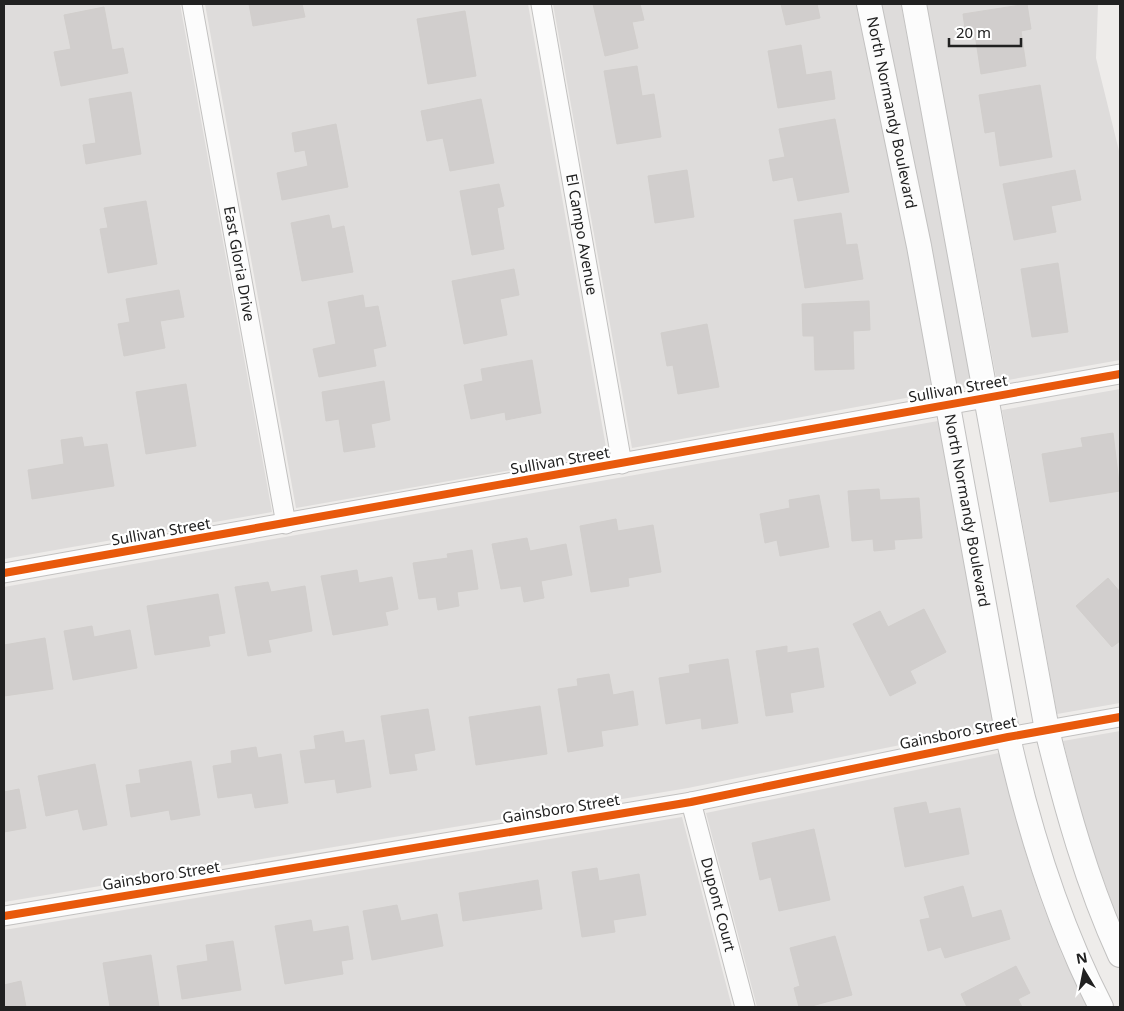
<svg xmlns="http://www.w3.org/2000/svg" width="1124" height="1011" viewBox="0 0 1124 1011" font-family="'Noto Sans',sans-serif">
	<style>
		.residential { fill: #dedcdb }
		.building { fill: #d1cecd; stroke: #d1cecc }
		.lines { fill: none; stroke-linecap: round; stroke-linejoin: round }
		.minor-casing { stroke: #c2c1c0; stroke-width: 21 }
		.tertiary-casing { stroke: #c2c1c0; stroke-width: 26 }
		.minor { stroke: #fcfcfc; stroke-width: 19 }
		.tertiary { stroke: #fcfcfc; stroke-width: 24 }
		.cycleway-casing { stroke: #fff; stroke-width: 11 }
		.cycleway { stroke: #e8590c; stroke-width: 8 }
		.labels { text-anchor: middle; stroke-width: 4.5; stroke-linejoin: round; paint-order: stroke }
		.street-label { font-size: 15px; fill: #212121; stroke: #fff }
	</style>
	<rect width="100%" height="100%" fill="#eeecea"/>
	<g class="residential">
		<polygon points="4,4 180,4 272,512 4,559"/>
		<polygon points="205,4 528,4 607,453 296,508"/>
		<polygon points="553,4 856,4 907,248 933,393 632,448"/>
		<polygon points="881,4 901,4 972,386 957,389 931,243"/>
		<polygon points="926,4 1098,4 1096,58 1120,155 1120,360 997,382"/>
		<polygon points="1120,389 1120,703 1057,714 1002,410"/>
		<polygon points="938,421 994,726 688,788 4,902 4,587"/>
		<polygon points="1120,731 1120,925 1087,834 1063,741"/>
		<polygon points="999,753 1025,851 1041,901 1062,955 1088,1007 757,1007 706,813"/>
		<polygon points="682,817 732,1007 4,1007 4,930"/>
	</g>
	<g class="building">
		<polygon points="249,4 302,4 305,17 253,26"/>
		<polygon points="593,4 640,4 644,20 632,22 638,48 605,56"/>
		<polygon points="781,4 817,4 820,18 786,25"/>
		<polygon points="1027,4 1031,29 1021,31 1026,66 981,74 975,34 966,36 963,14"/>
		<polygon points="104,7 112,50 123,48 128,73 61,86 54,52 71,49 64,15"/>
		<polygon points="465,11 476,76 428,84 417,19"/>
		<polygon points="801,45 806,75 831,71 835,99 778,108 768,51"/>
		<polygon points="637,66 642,96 654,94 661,137 617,144 604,71"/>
		<polygon points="1040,85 1052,157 1000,166 995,131 985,133 979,95"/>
		<polygon points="131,92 141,154 86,164 83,145 96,143 89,99"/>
		<polygon points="481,99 494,163 450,171 443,138 427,141 421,111"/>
		<polygon points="835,119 849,192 798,201 793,177 773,181 769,160 785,157 779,129"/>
		<polygon points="336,124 348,187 282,200 277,173 308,166 305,150 295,152 292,133"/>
		<polygon points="687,170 694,217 655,223 648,176"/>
		<polygon points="1075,170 1081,200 1051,206 1056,232 1014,240 1003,184"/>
		<polygon points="499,184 504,206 497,208 504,249 472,255 460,191"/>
		<polygon points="146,201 157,264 108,273 100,229 108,228 104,208"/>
		<polygon points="841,213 846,245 857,244 863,279 805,288 794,220"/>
		<polygon points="329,215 332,229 344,226 353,272 302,281 291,223"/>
		<polygon points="1058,263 1068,332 1032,337 1021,269"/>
		<polygon points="514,269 519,295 500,299 507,335 464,344 452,281"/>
		<polygon points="179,290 184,317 160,321 165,348 124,356 118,324 130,322 126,299"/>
		<polygon points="363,295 365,308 378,306 386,346 373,349 376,366 319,377 313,349 336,344 328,302"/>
		<polygon points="869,301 870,330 853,331 854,369 815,370 814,336 803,336 802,304"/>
		<polygon points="707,324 719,387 678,394 673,365 667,366 661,333"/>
		<polygon points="532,360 541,413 506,420 505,412 471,419 464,385 483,381 481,369"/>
		<polygon points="384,381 390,420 371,424 375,447 344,452 339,419 326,421 322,392"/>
		<polygon points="186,384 196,446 146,454 136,392"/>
		<polygon points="1113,433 1120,491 1050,502 1042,454 1083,447 1081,438"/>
		<polygon points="82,437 84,447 107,444 114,486 32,499 28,470 64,464 61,440"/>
		<polygon points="879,489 880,500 919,498 922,538 894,540 895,549 874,551 873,539 852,541 848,491"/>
		<polygon points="819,495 829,547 780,556 777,540 765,543 760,514 790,508 789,500"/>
		<polygon points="616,519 618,531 653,525 661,572 628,578 629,586 591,592 580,526"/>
		<polygon points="527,538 530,551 566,544 572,575 541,581 544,598 524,602 521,586 501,589 492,544"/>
		<polygon points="472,550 478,589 457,592 459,606 438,610 436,597 419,599 413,563 448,558 447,554"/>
		<polygon points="357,570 359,583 392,577 398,609 385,612 388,625 333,635 321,576"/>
		<polygon points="1108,578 1120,592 1120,641 1112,647 1076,606"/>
		<polygon points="268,582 271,592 305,586 312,631 268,640 271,652 248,656 235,587"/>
		<polygon points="218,594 225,633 208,636 210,646 155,655 147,606"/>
		<polygon points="924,609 946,652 910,671 916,683 890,696 853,624 880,611 888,627"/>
		<polygon points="92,626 94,637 130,630 137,668 73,680 64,631"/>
		<polygon points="45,638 53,689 4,696 4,645"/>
		<polygon points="787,646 787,653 818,648 824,687 790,693 793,712 766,716 756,651"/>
		<polygon points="728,659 738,723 702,729 701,718 666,724 659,678 690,673 689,665"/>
		<polygon points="609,674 613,695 633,691 638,725 601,731 603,746 568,752 558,689 578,686 577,679"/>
		<polygon points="540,706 547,754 476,765 469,717"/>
		<polygon points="428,709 435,750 414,754 417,770 390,774 381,716"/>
		<polygon points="343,731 345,743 364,740 371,787 337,793 335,779 305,783 300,751 316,749 314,736"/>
		<polygon points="256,747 258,758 281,754 288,803 255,808 252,793 218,798 213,766 232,763 231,751"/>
		<polygon points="191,761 200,815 171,820 169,810 131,817 126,785 141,783 139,770"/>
		<polygon points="95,764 107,825 83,830 78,809 46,816 38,776"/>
		<polygon points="19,789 26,828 4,832 4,792"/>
		<polygon points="926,802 929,814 960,808 969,854 905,867 894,808"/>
		<polygon points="814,829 830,900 779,911 771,877 760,880 752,843"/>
		<polygon points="597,868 599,881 639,874 646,915 613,920 615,932 582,937 572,872"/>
		<polygon points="538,880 542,909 463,921 459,893"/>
		<polygon points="963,886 972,918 1001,910 1010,939 945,958 941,947 928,951 920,920 930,918 924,897"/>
		<polygon points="397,905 401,921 437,914 443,946 372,960 363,911"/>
		<polygon points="311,920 313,932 348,926 353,959 341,961 343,974 285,984 275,926"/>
		<polygon points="835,936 852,995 808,1007 799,1007 794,988 800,986 790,948"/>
		<polygon points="233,941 241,990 182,999 177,966 208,961 206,945"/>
		<polygon points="151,955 159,1007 110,1007 103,963"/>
		<polygon points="1016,966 1030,993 1018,999 1022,1007 967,1007 961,994"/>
		<polygon points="21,981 26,1007 4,1007 4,985"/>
	</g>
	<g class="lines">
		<defs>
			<g id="minor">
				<path id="s1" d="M192 4 286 524"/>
				<path id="s2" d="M541 4 622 464"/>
				<polyline points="4,573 1120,374"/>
				<path id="s3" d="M691 802 745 1007"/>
				<polyline points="4,916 691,802 1008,737 1120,717"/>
			</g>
			<g id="tertiary">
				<path id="s4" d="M869 4 919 246 1008 737C1029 830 1057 922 1101 1007"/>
				<path d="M914 4 1047 730C1066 807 1087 883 1120 955"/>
			</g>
		</defs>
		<use href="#minor" class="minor-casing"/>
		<use href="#tertiary" class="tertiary-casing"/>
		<use href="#minor" class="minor"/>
		<use href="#tertiary" class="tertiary"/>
		<defs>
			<g id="cycleway">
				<polyline points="4,573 1120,374"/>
				<polyline points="4,916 691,802 1008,737 1120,717"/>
			</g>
		</defs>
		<use href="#cycleway" class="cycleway-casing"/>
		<use href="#cycleway" class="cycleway"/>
	</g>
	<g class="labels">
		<g class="street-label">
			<text dy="5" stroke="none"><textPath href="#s4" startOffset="111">North Normandy Boulevard</textPath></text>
			<text dy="5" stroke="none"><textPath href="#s2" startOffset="234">El Campo Avenue</textPath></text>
			<text dy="5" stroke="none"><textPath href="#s1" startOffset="264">East Gloria Drive</textPath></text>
			<text transform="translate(958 389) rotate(-10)" y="5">Sullivan Street</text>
			<text transform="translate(560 461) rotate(-10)" y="5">Sullivan Street</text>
			<text dy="5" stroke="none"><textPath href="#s4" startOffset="516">North Normandy Boulevard</textPath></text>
			<text transform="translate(161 532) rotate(-10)" y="5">Sullivan Street</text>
			<text transform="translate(958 733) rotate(-11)" y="5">Gainsboro Street</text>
			<text transform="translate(561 809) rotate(-9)" y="5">Gainsboro Street</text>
			<text transform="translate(161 876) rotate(-9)" y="5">Gainsboro Street</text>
			<text dy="5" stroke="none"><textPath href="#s3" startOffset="106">Dupont Court</textPath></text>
		</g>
	</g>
	<rect width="1124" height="1011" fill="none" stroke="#212121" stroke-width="10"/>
	<g transform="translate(1084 971) rotate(350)" stroke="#ffffff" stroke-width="4" paint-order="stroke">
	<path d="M0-4L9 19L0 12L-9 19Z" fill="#212121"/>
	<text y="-8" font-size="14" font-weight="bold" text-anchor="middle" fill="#212121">N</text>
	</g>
	<path d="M949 38v8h72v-8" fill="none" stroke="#212121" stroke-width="2.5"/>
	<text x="956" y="38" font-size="15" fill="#212121" stroke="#ffffff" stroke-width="4" paint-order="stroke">20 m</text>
</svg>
